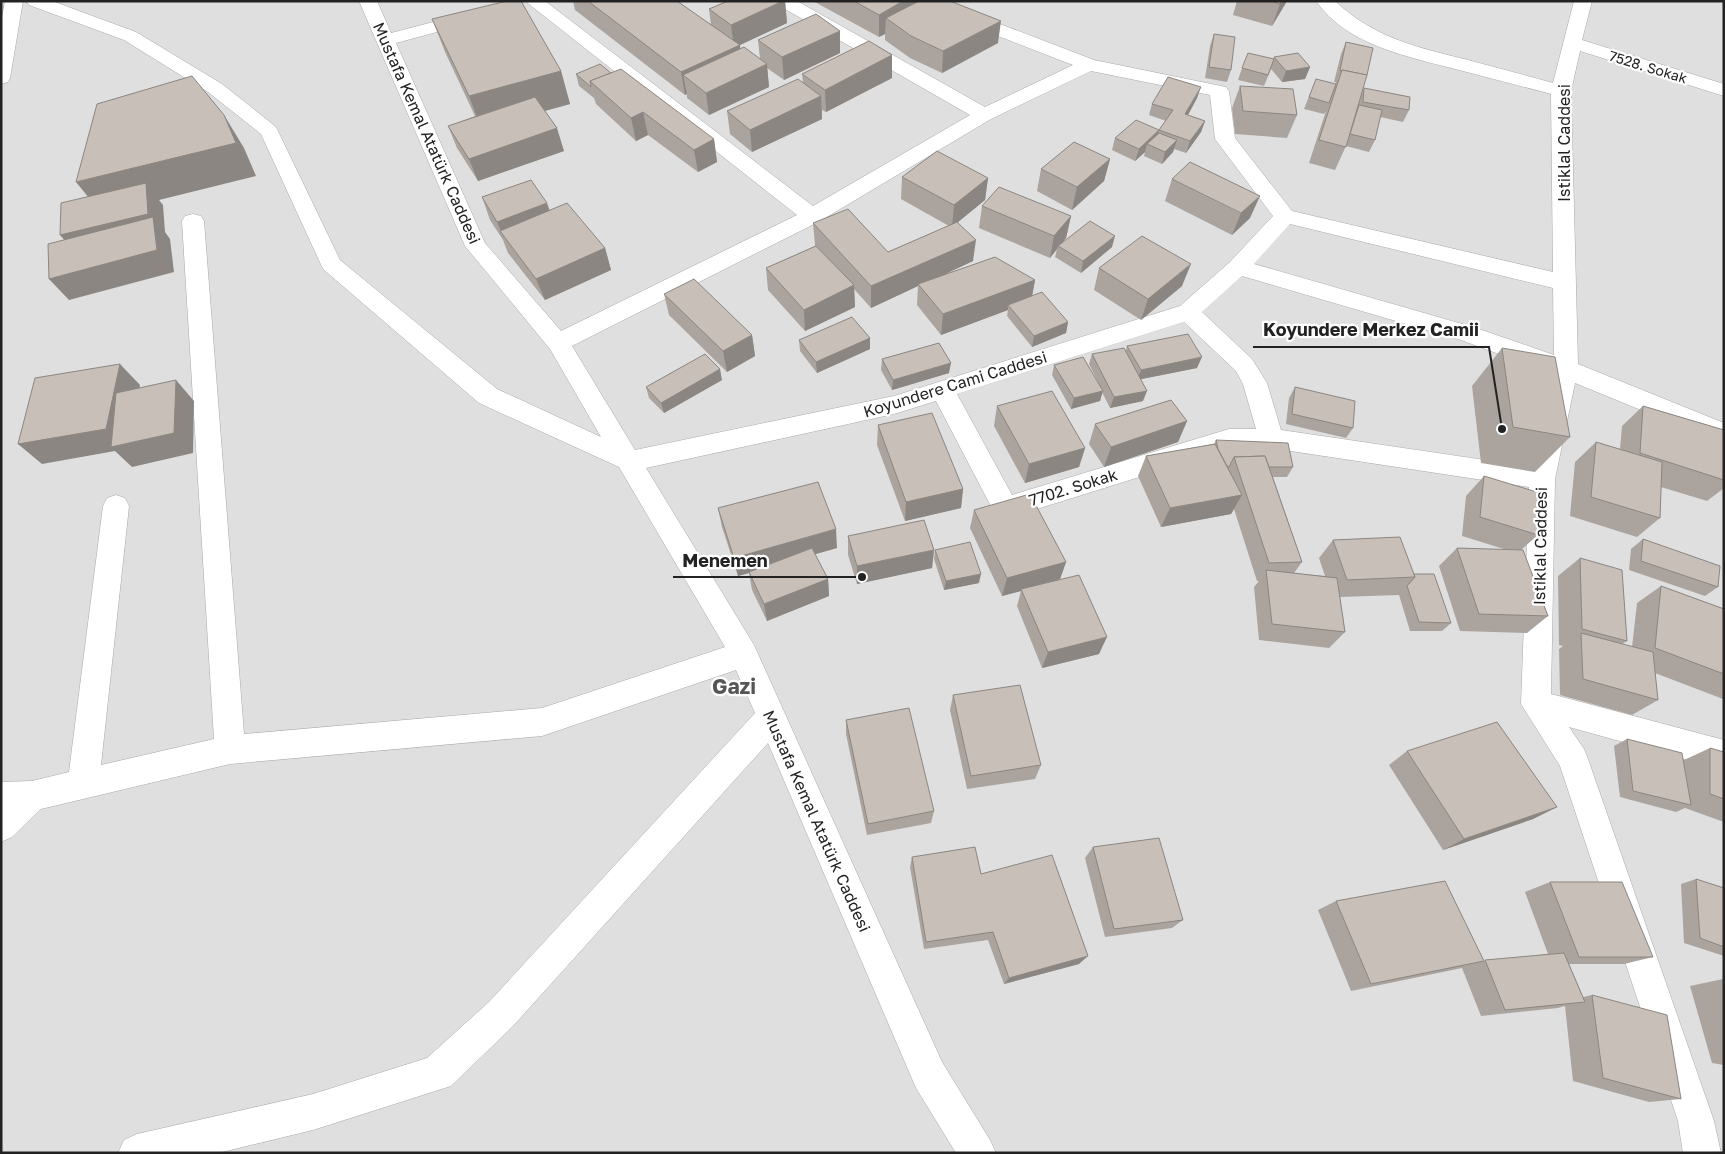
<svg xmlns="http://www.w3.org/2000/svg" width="1725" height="1154" viewBox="0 0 1725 1154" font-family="'Golos Text',sans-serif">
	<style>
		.residential { fill: #e0dfdf }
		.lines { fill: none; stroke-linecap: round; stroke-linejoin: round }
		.minor-casing { stroke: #a9a9a9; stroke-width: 1 }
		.minor { fill: #fff; fill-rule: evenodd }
		.wall { fill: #aba49e }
		.shaded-wall { fill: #8b8681 }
		.building { fill: #c7bfb8; stroke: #8b8681 }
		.labels { text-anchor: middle; stroke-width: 4.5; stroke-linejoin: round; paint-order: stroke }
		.far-street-label { font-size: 14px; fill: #222; stroke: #fff }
		.street-label { font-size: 16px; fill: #222; stroke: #fff }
		.district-label { font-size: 21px; font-weight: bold; fill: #555; stroke: #fff }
		.leader { fill: none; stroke: #222; stroke-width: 2 }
		.callout-dot { fill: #222; stroke: #fff; stroke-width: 2 }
		.callout-label { font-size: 18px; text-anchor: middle; font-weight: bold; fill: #222; stroke: #fff; stroke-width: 4.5; stroke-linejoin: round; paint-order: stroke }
	</style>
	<rect width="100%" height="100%" fill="#f2efe9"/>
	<rect class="residential" x="1" y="1" width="1723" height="1152"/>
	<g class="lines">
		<defs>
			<g id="minor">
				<polygon points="5,1 23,1 10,78 8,82 1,84 1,23"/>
				<path d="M26 1H52L136 32 222 84 276 127 340 260 497 389 601 437 550 349 465 246 359 1H377L391 33 472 12 478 13 481 17 478 21 396 43 485 243 561 331 797 215 525 1H545L813 206 970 115 778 5 775 1H797L985 107 1073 65 918 5 915 1H940L1094 60 1226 87 1229 91 1235 138 1292 211 1553 272 1551 94C1521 86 1490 78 1459 70 1410 57 1347 46 1316 1H1335C1373 37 1415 47 1464 59 1494 67 1524 75 1553 83L1574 1H1592L1582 40 1724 84V96L1580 51 1571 91 1578 364 1724 423V444L1575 383 1555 479 1551 694 1724 740V770L1569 727 1584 749 1588 759 1714 1121 1721 1153H1683L1678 1121 1560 766 1521 704 1529 487 1271 448 1229 449 1005 519 996 516 936 401 894 414 646 468 754 645 942 1062 990 1140 996 1153H956L916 1088 768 743 513 1026 451 1086 313 1130 218 1153H118L124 1140 137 1134 313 1094 427 1058 489 1002 755 713 736 670 542 736 230 764 41 809 12 837 1 842V782L32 781 69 772 103 506 107 498 116 495 125 498 129 506 101 765 214 739 182 221 185 216 193 214 201 216 204 221 244 734 542 708 725 647 619 467 479 403 323 269 261 134 208 92 124 40 29 5ZM1091 71 1210 95 1215 139 1273 216 1230 262 1180 306 894 396 635 450 572 346 820 221 991 119ZM1290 224 1553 288 1554 355 1476 328 1254 264ZM1242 276 1461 340 1553 374 1532 467 1281 430 1267 383 1252 359 1202 312ZM1184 322 1236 371 1243 384 1256 429H1229L1012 495 957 394Z"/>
			</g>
		</defs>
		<use href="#minor" class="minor-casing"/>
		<use href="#minor" class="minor"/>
	</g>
	<g class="wall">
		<polygon points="573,1 677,1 711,25 709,9 728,1 785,1 787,23 740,45 740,49 760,59 758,40 840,31 840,53 784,80 767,68 769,87 709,115 687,98 687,94 685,95 575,10"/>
		<polygon points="813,1 950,1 998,43 942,73 910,58 885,40 885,34 879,37"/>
		<polygon points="1237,1 1287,1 1272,26 1233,15"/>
		<polygon points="432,19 561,71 570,104 545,111 564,151 478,181 457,148 448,126 475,116 445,52"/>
		<polygon points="1214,34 1231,70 1227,82 1205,78 1210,46"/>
		<polygon points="1346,42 1362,93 1364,88 1409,110 1403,122 1380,117 1375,140 1369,152 1346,146 1335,170 1309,163 1326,111 1324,114 1304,109 1316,79 1335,84 1336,82 1334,82 1341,54"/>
		<polygon points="892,55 892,78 826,112 822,110 822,119 752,152 730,134 727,111 803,82 802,74"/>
		<polygon points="1274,57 1310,67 1305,79 1282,82 1271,69 1264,86 1238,80 1242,68 1273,59"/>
		<polygon points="611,73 714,139 717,162 698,172 648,135 636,141 596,104 594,98 579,86 576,74"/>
		<polygon points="1240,86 1297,115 1287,138 1235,134 1232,108"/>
		<polygon points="1197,98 1188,115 1205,121 1201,132 1186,153 1174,149 1173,152 1162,164 1144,156 1145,152 1135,161 1112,150 1115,138 1159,130 1166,121 1149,115 1152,104"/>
		<polygon points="1110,159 1104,181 1072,210 1037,191 1041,169"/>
		<polygon points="902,177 988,178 985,200 958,222 973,261 943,275 1035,280 1032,296 1068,322 1066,333 1032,347 1007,316 1008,310 941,335 917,305 918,286 871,308 854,289 855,307 805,331 768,290 766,268 815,246 815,245 813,223 888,252 949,226 901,199"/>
		<polygon points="1172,179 1250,218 1232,235 1165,201"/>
		<polygon points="482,197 550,210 605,248 611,270 545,300 508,253 503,240 490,220"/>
		<polygon points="982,206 1071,216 1066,238 1062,243 1112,247 1081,273 1055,257 1057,249 1050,258 979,228"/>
		<polygon points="1099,268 1182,286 1141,320 1094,290"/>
		<polygon points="664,294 752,335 755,356 727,372 669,315"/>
		<polygon points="870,338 870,349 817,373 800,351 799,340"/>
		<polygon points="1127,346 1197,368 1141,379 1143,401 1110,408 1102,392 1100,401 1071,409 1052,375 1054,365 1098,382 1089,364 1092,354 1126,350"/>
		<polygon points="1502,348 1570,437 1535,472 1481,463 1472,386"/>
		<polygon points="882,359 949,373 892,390 881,370"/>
		<polygon points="722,380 664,413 649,398 646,387"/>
		<polygon points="1295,387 1353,428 1346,438 1286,424 1289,398"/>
		<polygon points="997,406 1085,448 1079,467 1025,483 994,426"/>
		<polygon points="1643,406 1724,430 1724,488 1707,501 1661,487 1660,518 1637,537 1570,516 1575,462 1596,442 1620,449 1622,426"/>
		<polygon points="1187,421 1178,442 1104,467 1089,444 1095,424"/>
		<polygon points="878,425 963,489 961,508 905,521 877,445"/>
		<polygon points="1216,440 1293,467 1287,477 1273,477 1302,562 1294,573 1325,576 1319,558 1333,540 1414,574 1451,623 1442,631 1410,631 1399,595 1340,597 1345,632 1329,648 1259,640 1254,587 1259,581 1257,581 1234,509 1231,514 1161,527 1138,476 1146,456 1214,444"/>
		<polygon points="1484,476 1538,535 1521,550 1548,616 1527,633 1460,631 1439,566 1457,548 1507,550 1462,536 1466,496"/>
		<polygon points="718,508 837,548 815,554 828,579 829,596 767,621 752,590 749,573 738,576 722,527"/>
		<polygon points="974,510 1066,562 1060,579 1099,654 1042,668 1017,606 1021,591 1002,596 970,528"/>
		<polygon points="848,536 934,550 932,568 857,584 848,555"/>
		<polygon points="1643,539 1718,587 1705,596 1629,570 1631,549"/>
		<polygon points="935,550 979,583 944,590 934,559"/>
		<polygon points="1580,558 1627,641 1622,644 1632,647 1637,603 1661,586 1724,609 1724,699 1723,699 1655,673 1658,700 1632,715 1560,695 1559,649 1563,646 1559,645 1558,576"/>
		<polygon points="953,695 1041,765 1035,779 967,789 950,710"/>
		<polygon points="846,720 934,811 931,823 867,835 846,734"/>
		<polygon points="1627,739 1684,760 1710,748 1724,752 1724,822 1685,808 1676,812 1620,797 1614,746"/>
		<polygon points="1407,751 1557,807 1533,819 1443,850 1389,765"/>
		<polygon points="1093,847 1183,920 1172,928 1105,937 1085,858"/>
		<polygon points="912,857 981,874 1079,964 1004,984 988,940 924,949 910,867"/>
		<polygon points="1696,879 1724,888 1724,956 1684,943 1681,884"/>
		<polygon points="1550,882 1653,957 1624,964 1569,964 1583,997 1592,995 1681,1099 1649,1102 1573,1081 1565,1006 1558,1008 1481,1016 1462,968 1351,991 1318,910 1336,901 1483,961 1548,954 1525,892"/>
		<polygon points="1723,979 1724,979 1724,1065 1712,1063 1690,986"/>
	</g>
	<g class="shaded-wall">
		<polygon points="783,1 785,1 787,23 740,45 742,67 683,75 687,94 685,95 681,72 734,47 731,25"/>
		<polygon points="903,1 921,1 886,18 885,34 879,37 879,15"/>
		<polygon points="1281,1 1287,1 1272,26 1280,4"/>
		<polygon points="1001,21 998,43 942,73 943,51"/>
		<polygon points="840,31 840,53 784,80 782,57"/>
		<polygon points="892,55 892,78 826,112 825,90"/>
		<polygon points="767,64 769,87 709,115 706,93"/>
		<polygon points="1310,67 1305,79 1282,82 1286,71"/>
		<polygon points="561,71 570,104 481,128 469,96"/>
		<polygon points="1201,87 1197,98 1182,126 1185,114"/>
		<polygon points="821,96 822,119 752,152 750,130"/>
		<polygon points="643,112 648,135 636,141 631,118"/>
		<polygon points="224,115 244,148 256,176 159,200 163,205 165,232 170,239 174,272 69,300 49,279 79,257 60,235 102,214 76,182"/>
		<polygon points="1205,121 1201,132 1186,153 1190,141"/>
		<polygon points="557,128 564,151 478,181 469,159"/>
		<polygon points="1159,130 1156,142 1147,144 1145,152 1135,161 1139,149"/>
		<polygon points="714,139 717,162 698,172 694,150"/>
		<polygon points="1177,140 1173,152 1162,164 1165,152"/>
		<polygon points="1110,159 1104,181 1072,210 1077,187"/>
		<polygon points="988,178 985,200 952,227 954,205"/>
		<polygon points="1260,196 1250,218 1232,235 1241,213"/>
		<polygon points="547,203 555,226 502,234 497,222"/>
		<polygon points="1071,216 1066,238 1059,247 1058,246 1057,249 1050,258 1054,236"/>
		<polygon points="1115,236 1112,247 1081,273 1083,261"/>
		<polygon points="976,240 973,261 920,286 918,284 918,286 871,308 871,286"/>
		<polygon points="605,248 611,270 545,300 536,279"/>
		<polygon points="1191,264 1182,286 1141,320 1148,299"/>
		<polygon points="1035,280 1031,302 1008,305 1008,310 941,335 943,314"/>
		<polygon points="854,285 855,307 805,331 804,310"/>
		<polygon points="1068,322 1066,333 1032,347 1034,336"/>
		<polygon points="752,335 755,356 727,372 723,351"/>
		<polygon points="870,338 870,349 817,373 816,362"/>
		<polygon points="1202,357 1197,368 1137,380 1141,370"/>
		<polygon points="951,363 949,373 892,390 893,380"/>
		<polygon points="120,364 140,385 128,443 176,380 194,401 193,453 132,467 115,451 42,464 18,444"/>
		<polygon points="720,369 722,380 664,413 661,403"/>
		<polygon points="1103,391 1100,401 1071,409 1074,398"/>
		<polygon points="1147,391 1143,401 1110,408 1114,397"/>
		<polygon points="1187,421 1178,442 1104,467 1111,447"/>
		<polygon points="1085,448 1079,467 1025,483 1029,464"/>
		<polygon points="963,489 961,508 905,521 906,502"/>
		<polygon points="1242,495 1231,514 1161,527 1170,508"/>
		<polygon points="836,529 837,548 738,576 734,558"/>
		<polygon points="934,550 932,568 857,584 857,566"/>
		<polygon points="1066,562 1060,579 1021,589 1021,591 1002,596 1007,578"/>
		<polygon points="981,574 979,583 944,590 946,581"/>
		<polygon points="828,579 829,596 767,621 764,604"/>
		<polygon points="1107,637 1099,654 1042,668 1048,652"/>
		<polygon points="1557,807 1533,819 1443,850 1464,839"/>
		<polygon points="1088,956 1079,964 1004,984 1009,978"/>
	</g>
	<g class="building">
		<polygon points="507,1 521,1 561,71 469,96 432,19"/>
		<polygon points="588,1 677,1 740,45 681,72"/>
		<polygon points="728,1 783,1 731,25 709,9"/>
		<polygon points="854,1 903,1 879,15"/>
		<polygon points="919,1 950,1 1001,21 943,51 911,36 886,18"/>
		<polygon points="1271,1 1281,1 1280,4"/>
		<polygon points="816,14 840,31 782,57 758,40"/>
		<polygon points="1214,34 1235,37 1231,70 1209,67"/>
		<polygon points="869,41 892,55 825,90 802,74"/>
		<polygon points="1346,42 1373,48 1367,75 1342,70 1341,71 1340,70"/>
		<polygon points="744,47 767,64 706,93 683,75"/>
		<polygon points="1248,53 1274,59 1268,75 1242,68"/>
		<polygon points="1298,53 1310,67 1286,71 1274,57"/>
		<polygon points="600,64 611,73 590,81 591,87 576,74"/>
		<polygon points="621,69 714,139 694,150 643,112 631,118 590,81"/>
		<polygon points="1342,70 1367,75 1346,147 1319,140"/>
		<polygon points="192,76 224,115 236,143 76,182 97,104"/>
		<polygon points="1168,77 1201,87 1185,114 1205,121 1190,141 1159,130 1139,149 1115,138 1136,120 1159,130 1173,110 1152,104"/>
		<polygon points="798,79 821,96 750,130 727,111"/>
		<polygon points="1316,79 1336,84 1329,103 1309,97"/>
		<polygon points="1240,86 1293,89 1297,115 1243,111"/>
		<polygon points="1364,88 1410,97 1409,110 1363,102"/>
		<polygon points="535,97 557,128 469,159 448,126"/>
		<polygon points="1359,105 1382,110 1375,140 1350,134"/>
		<polygon points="1159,133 1177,140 1165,152 1147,144"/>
		<polygon points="1074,142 1110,159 1077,187 1041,169"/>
		<polygon points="937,151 988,178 954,205 902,177"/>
		<polygon points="1190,162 1260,196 1241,213 1172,179"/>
		<polygon points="531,180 547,203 497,222 482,197"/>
		<polygon points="146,183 148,214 60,235 61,203"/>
		<polygon points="999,187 1071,216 1054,236 982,206"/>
		<polygon points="567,203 605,248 536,279 500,231"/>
		<polygon points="848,209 888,252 957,222 976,240 871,286 813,223"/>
		<polygon points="153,217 157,250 49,279 48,244"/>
		<polygon points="1090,221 1115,236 1083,261 1058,246"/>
		<polygon points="1142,236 1191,264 1148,299 1099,268"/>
		<polygon points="816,246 854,285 804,310 766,268"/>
		<polygon points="995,257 1035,280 943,314 918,284"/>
		<polygon points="694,279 752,335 723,351 664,294"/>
		<polygon points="1042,292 1068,322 1034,336 1008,305"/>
		<polygon points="852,317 870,338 816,362 799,340"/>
		<polygon points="1188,334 1202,357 1141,370 1127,346"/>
		<polygon points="939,343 951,363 893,380 882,359"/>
		<polygon points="1124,348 1147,391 1114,397 1092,354"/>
		<polygon points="1502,348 1555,357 1570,437 1513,427"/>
		<polygon points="705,354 720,369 661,403 646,387"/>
		<polygon points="1083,357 1103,391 1074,398 1054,365"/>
		<polygon points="120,364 106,429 18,444 35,378"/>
		<polygon points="176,380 174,433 111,447 116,393"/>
		<polygon points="1295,387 1355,401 1353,428 1292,414"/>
		<polygon points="1052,391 1085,448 1029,464 997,406"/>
		<polygon points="1171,400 1187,421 1111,447 1095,424"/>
		<polygon points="1643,406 1724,430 1724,480 1640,453"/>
		<polygon points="932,413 963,489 906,502 878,425"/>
		<polygon points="1216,440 1288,443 1293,467 1269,467 1265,456 1234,457 1229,467 1227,466 1218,449"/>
		<polygon points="1596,442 1662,462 1660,518 1591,497"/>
		<polygon points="1215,444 1242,495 1170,508 1146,456"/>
		<polygon points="1265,456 1302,562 1269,563 1234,457"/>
		<polygon points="1484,476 1540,493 1538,535 1480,517"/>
		<polygon points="818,482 836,529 734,558 718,508"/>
		<polygon points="1030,494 1066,562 1007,578 974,510"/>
		<polygon points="924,520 934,550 857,566 848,536"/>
		<polygon points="1400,537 1415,577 1347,580 1333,540"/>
		<polygon points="1643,539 1720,566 1718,587 1641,561"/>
		<polygon points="970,542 981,574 946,581 935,550"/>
		<polygon points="812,548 828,579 764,604 749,572"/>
		<polygon points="1457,548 1523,550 1548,616 1479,614"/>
		<polygon points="1580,558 1622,570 1627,641 1582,629"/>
		<polygon points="1266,570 1337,578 1345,632 1272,624"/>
		<polygon points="1414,574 1434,574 1451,623 1419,622 1407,586 1415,577"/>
		<polygon points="1079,575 1107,637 1048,652 1021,589"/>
		<polygon points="1661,586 1724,609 1724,674 1655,648"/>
		<polygon points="1581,633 1653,652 1658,700 1583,679"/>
		<polygon points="1020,685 1041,765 971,776 953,695"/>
		<polygon points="909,708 934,811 868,824 846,720"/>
		<polygon points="1497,722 1557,807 1464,839 1407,751"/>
		<polygon points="1627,739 1682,753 1691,805 1633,791"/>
		<polygon points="1710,748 1724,752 1724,799 1710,794"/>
		<polygon points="1159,838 1183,920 1114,929 1093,847"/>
		<polygon points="975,847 981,874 1052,855 1088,956 1009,978 993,932 926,942 912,857"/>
		<polygon points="1696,879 1724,888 1724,947 1700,938"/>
		<polygon points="1445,881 1484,961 1371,984 1336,901"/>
		<polygon points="1550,882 1622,882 1653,957 1579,957"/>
		<polygon points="1564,953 1585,1002 1505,1010 1485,960"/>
		<polygon points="1592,995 1667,1015 1681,1099 1603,1078"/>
	</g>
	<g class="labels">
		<g class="far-street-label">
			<text transform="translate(1648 67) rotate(17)" y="5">7528. Sokak</text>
		</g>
		<g class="street-label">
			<text transform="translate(427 133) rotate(66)" y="6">Mustafa Kemal Atatürk Caddesi</text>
			<text transform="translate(1564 143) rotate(-90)" y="6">Istiklal Caddesi</text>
			<text transform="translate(955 384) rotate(-17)" y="6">Koyundere Cami Caddesi</text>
			<text transform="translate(1073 487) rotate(-17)" y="6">7702. Sokak</text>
			<text transform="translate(1540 546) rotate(-89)" y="6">Istiklal Caddesi</text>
			<text transform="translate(817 821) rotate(66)" y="6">Mustafa Kemal Atatürk Caddesi</text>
		</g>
		<g class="district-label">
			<text x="734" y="694">Gazi</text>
		</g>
	</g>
	<path class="leader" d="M1502 429L1489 347H1253M862 577L778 577H673"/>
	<g class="callout-dot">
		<circle cx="1502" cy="429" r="5"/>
		<circle cx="862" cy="577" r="5"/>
	</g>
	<g class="callout-label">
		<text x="1371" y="336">Koyundere Merkez Camii</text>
		<text x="725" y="567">Menemen</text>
	</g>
	<rect width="1725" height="1154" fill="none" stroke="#222222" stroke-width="5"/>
</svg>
